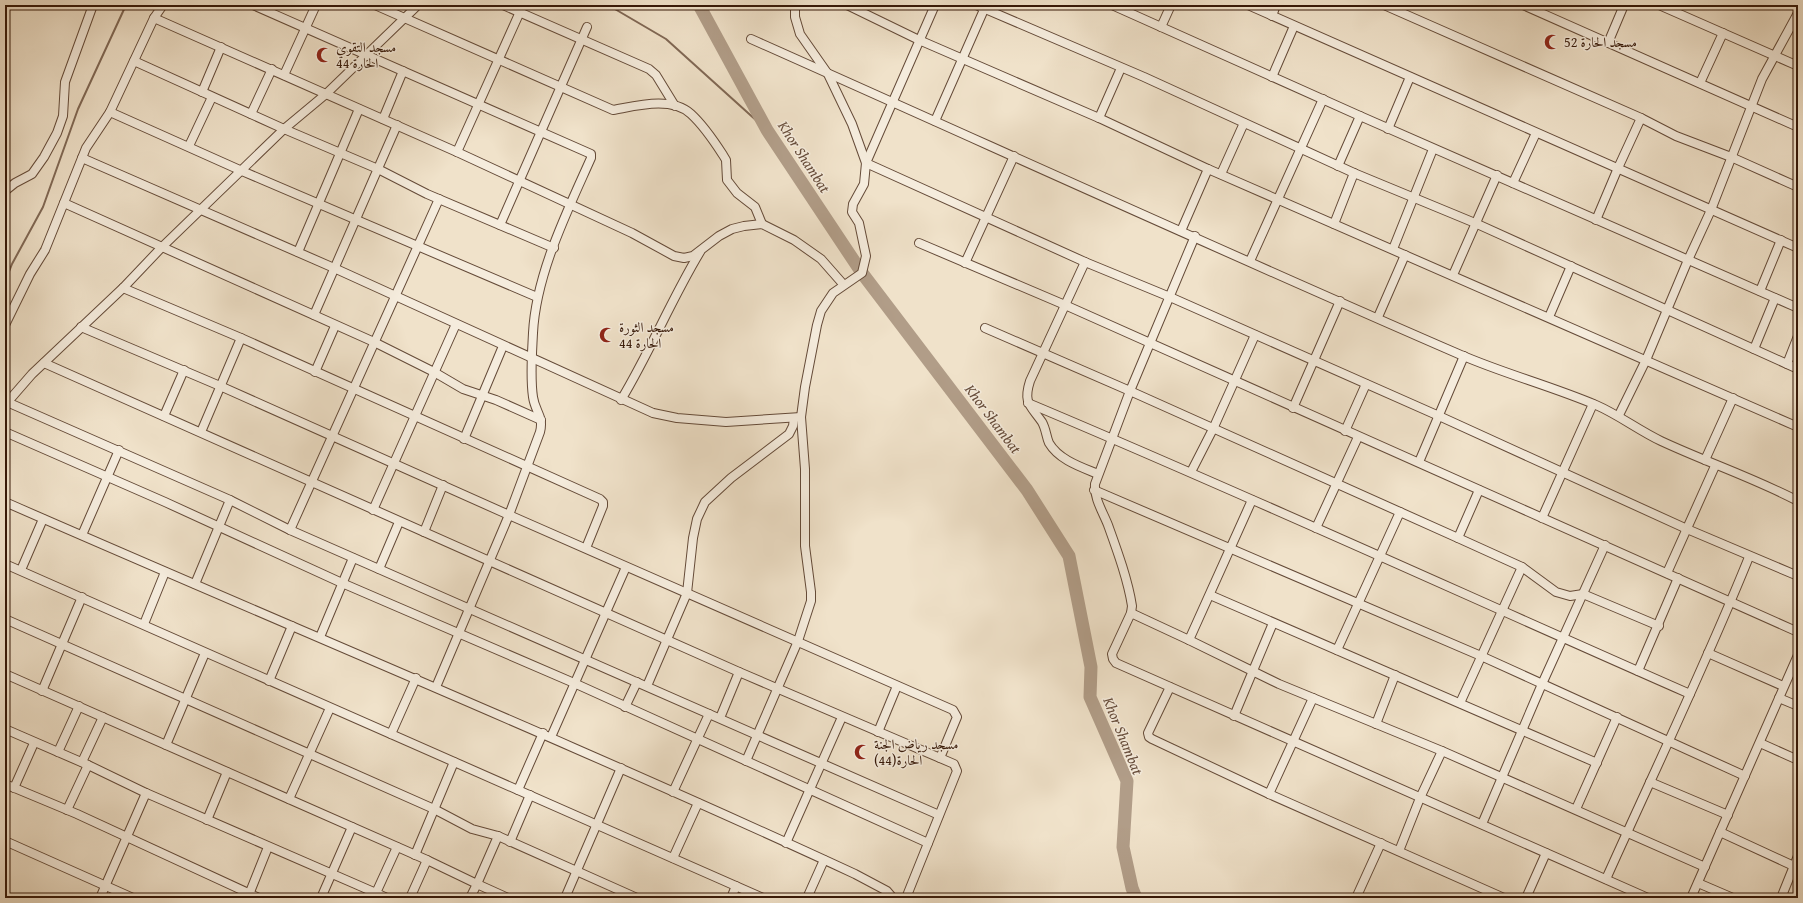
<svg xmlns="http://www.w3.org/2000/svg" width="1803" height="903" viewBox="0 0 1803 903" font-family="'Gentium Book Plus',Amiri,serif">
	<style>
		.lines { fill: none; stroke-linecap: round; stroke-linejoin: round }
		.stream { stroke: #806855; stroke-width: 2 }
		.river { stroke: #b19d88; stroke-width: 13 }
		.minor-casing { stroke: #644a38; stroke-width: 10 }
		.minor { stroke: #f5ecdd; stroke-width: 8 }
		.labels { text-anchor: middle; stroke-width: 3; stroke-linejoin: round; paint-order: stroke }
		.poi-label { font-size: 14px; fill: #361808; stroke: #f5ecdd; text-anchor: start }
		.water-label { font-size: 15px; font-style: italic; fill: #674d3b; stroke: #f5ecdd }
	</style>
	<rect width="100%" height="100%" fill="#f0e2ca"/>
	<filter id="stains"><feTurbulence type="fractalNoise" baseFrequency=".005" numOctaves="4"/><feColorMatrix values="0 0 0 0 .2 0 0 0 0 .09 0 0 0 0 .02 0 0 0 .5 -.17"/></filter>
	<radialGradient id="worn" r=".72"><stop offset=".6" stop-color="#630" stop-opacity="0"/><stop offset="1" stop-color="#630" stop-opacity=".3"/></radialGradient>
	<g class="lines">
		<g class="stream">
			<polyline points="608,5 666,39 767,130"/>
			<polyline points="5,282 12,264 43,207 78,109 126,5"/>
		</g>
		<polyline class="river" points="699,5 767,130 862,273 1027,490 1069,556 1091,667 1090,697 1127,781 1123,847 1132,888 1136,898"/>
		<defs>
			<g id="minor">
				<path d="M253 5 591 154V158C567 212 536 274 533 333 532 354 530 377 533 397 535 412 544 416 540 432L509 515 436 687"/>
				<path d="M375 5 613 110C636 106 671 96 691 114 703 125 714 141 723 155L726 160 727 180 737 193 755 207 762 224"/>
				<polyline points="503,5 649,69 656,75 675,106"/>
				<polyline points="847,5 919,40 1099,118 1208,169 1798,427"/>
				<polyline points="935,5 866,163 1085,262 1170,297 1439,416 1687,529 1798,576"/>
				<polyline points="976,5 1144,77 1354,173 1475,223 1798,369"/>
				<polyline points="1112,5 1360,116 1798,308"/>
				<polyline points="1248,5 1798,248"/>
				<polyline points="1384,5 1641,118 1676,136 1731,157 1798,187"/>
				<polyline points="1523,5 1798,127"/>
				<polyline points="1659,5 1798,66"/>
				<polyline points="1797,5 1798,5"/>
				<polyline points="1272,16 1276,5"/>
				<polyline points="154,18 457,152 632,233 674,256 684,258 693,256 719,236 732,229 744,226 762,224 794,240 821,259 843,284"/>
				<polyline points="1161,27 1171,5"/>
				<path d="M751 39C987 144 1223 252 1461 355 1505 374 1551 386 1596 405 1619 415 1638 430 1661 441 1706 462 1754 478 1798 501"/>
				<polyline points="1608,43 1624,5"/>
				<polyline points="134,61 284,129 378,169 427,194 554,248"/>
				<polyline points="284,75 316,5"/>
				<polyline points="1272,77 1294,26"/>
				<polyline points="1700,83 1723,33"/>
				<polyline points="202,92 221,47"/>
				<polyline points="110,112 242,171 537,297"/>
				<polyline points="251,114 272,69"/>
				<polyline points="1099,118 1121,68"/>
				<polyline points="383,119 403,71"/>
				<polyline points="935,121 986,5"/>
				<polyline points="1388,129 1410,77"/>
				<polyline points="189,146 212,97"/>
				<polyline points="457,152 523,5"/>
				<polyline points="82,158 334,268 653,413 677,418 726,422 801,417"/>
				<polyline points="1338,166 1360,116"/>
				<polyline points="1221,174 1244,123"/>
				<polyline points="1513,183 1536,133"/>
				<polyline points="5,191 15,183 32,174 44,157 57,133 63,116 65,82 93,5"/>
				<polyline points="64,203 374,342 434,372 463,389 496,400 541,420"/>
				<polyline points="1596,220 1618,168 1641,118"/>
				<polyline points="1334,224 1354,173"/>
				<polyline points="500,225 587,27"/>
				<polyline points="1181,231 1208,169"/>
				<path d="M1195 236 1130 391 1095 484C1094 499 1103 512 1108 525 1117 550 1128 580 1132 606L1131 613 1112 654 1113 659 1116 663 1648 898"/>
				<polyline points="919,243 1065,305 1798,632"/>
				<polyline points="1393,249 1433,149"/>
				<polyline points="298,252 359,109"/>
				<polyline points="1250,261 1323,99"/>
				<path d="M1085 262 1030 381C1023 403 1030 405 1042 422 1046 429 1046 436 1049 443 1059 460 1081 467 1098 474"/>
				<polyline points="965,263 1014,156"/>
				<polyline points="1453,275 1497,175"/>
				<polyline points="123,288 241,338 600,499 603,502 603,506 586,548"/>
				<polyline points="1760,291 1781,240"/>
				<polyline points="314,315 397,125"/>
				<polyline points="1378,317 1405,255"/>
				<polyline points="1549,317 1571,266"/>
				<polyline points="5,325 30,274 45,250 86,148 110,112 154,18 163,5"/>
				<polyline points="81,327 220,386 509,515 953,710 957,717 940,758"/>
				<polyline points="985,328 1130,391 1458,538 1522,567 1556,592 1570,596 1583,594 1659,626"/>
				<polyline points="1754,349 1775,298"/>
				<polyline points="44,363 739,672 954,764 957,771 906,898"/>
				<polyline points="1787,364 1798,336"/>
				<polyline points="315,372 335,326"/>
				<path d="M621 400C650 352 671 300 700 252"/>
				<polyline points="7,402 230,500 290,530 939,815"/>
				<path d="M1028 403C1250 496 1469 597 1690 694"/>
				<polyline points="5,405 32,374 123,288 161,248 284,129 326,94 418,5"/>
				<polyline points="1293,408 1340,301"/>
				<polyline points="1619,415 1646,360 1688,260 1711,210 1762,79 1798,13"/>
				<polyline points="164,416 184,370"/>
				<polyline points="1345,431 1366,384"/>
				<polyline points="5,432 165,502 342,583 574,683 928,843"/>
				<polyline points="201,432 241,338"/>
				<polyline points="464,439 503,346"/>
				<polyline points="1705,460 1733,398"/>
				<polyline points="1419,462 1464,356"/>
				<polyline points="1191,472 1213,429 1255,335"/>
				<polyline points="1094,490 1481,656 1745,776"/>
				<path d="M5 502C288 626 574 744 855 874L887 891 893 898"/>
				<polyline points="373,510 456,324"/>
				<polyline points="1542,518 1593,404"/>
				<polyline points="1316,528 1358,437"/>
				<polyline points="290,530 439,199"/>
				<polyline points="424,532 443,485"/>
				<polyline points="82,535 119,450"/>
				<polyline points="1458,538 1479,490"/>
				<polyline points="5,564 763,898"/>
				<polyline points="379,569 399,522"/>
				<polyline points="21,570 43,519"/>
				<polyline points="1667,573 1715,466"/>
				<polyline points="195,584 230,500"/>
				<polyline points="1210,595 1597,763"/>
				<polyline points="1131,613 1189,640 1279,684 1442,751 1705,867"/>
				<polyline points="5,619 434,809 472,829 498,836 477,884 427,860 410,898"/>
				<polyline points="144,624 165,572"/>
				<polyline points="320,637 353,558"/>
				<polyline points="1189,640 1252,500"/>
				<polyline points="1337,650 1400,512"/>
				<polyline points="1708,653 1783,686"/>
				<polyline points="1638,671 1678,578"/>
				<polyline points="5,674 427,860"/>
				<polyline points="269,681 292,626"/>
				<polyline points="647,686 687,593 693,538 697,519 705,502 731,478 789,434 793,426 794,418"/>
				<polyline points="1170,687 1148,733 1149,737 1152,739 1269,794 1504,898"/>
				<polyline points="42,691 82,597"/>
				<polyline points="1779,698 1798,706"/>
				<polyline points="1460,703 1522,567"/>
				<polyline points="625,707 637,682"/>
				<polyline points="1234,716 1273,623"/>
				<polyline points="720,718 739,672"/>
				<polyline points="1376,724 1395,675"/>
				<polyline points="5,729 88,765 146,793 376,893"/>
				<polyline points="878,732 897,686"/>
				<polyline points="391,734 416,678"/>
				<polyline points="551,737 626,567"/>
				<polyline points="1760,743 1798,760"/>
				<polyline points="166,745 205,653"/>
				<polyline points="58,752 79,706"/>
				<polyline points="746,761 798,641 811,601 811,592 805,546 805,469 801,417 805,387 817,325 821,311 833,293 862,273 866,256 859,223 852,212 853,204 864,184 866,163 852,124 828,74 800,34 795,17 795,5"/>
				<polyline points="82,762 103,717"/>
				<polyline points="1650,782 1728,815"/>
				<polyline points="5,784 77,814 259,898"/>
				<polyline points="14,788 34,743"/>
				<polyline points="518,790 543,733"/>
				<polyline points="673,792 709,714"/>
				<polyline points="1269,794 1313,698"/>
				<polyline points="289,799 330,708"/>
				<polyline points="1576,809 1617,717"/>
				<polyline points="67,810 88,765"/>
				<polyline points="207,820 227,772"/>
				<polyline points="1482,824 1542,684 1605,545"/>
				<polyline points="1720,832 1798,868"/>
				<polyline points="498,836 637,898"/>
				<polyline points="5,841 133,898"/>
				<polyline points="510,842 530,795"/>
				<polyline points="786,843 842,717"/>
				<polyline points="1399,851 1420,798 1442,751"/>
				<polyline points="415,855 454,762"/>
				<polyline points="673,858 698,803"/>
				<path d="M1606 879C1654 772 1705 666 1749 557"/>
				<polyline points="1698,883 1733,898"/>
				<polyline points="5,896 9,898"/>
				<polyline points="248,897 268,847"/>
				<polyline points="100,898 146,793"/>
				<polyline points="321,898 352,827"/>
				<polyline points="387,898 376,893 397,847"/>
				<polyline points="470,898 477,884 508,898"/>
				<polyline points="565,898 621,768"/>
				<polyline points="731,898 736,886"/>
				<polyline points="807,898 824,860"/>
				<polyline points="1356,898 1381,843"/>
				<polyline points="1526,898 1546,853"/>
				<polyline points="1691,898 1798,655"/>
				<polyline points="1781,898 1798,856"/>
			</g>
		</defs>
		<use href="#minor" class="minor-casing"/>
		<use href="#minor" class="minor"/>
	</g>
	<defs>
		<symbol id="mosque-bare" viewBox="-9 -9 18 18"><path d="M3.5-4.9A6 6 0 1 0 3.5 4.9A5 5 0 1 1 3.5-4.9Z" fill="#8f2418" stroke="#f5ecdd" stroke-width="2.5" paint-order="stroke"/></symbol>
	</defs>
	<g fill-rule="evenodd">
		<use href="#mosque-bare" x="1541" y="31" width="22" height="22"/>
		<use href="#mosque-bare" x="313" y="44" width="22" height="22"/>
		<use href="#mosque-bare" x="596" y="324" width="22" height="22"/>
		<use href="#mosque-bare" x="851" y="741" width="22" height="22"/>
	</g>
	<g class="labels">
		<g class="poi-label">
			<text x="1564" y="47">مسجد الحارة 52</text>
			<text x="336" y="52">مسجد التقوي<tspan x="336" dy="16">الحارة 44</tspan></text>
			<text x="619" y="332">مسجد الثورة<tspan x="619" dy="16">الحارة 44</tspan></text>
			<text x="874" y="749">مسجد رياض الجنة<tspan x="874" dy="16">الحارة(44)</tspan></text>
		</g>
		<g class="water-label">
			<text transform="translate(804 157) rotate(57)" y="5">Khor Shambat</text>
			<text transform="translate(993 419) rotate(53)" y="5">Khor Shambat</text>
			<text transform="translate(1123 736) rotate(68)" y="5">Khor Shambat</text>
		</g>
	</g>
	<rect width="1803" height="903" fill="none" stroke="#f0e2ca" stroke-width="20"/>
	<rect x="6" y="6" width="1791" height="891" fill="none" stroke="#361808" stroke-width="2"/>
	<rect x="10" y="10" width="1783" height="883" fill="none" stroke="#361808"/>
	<rect width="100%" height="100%" filter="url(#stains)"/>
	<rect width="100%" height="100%" fill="url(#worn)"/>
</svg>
